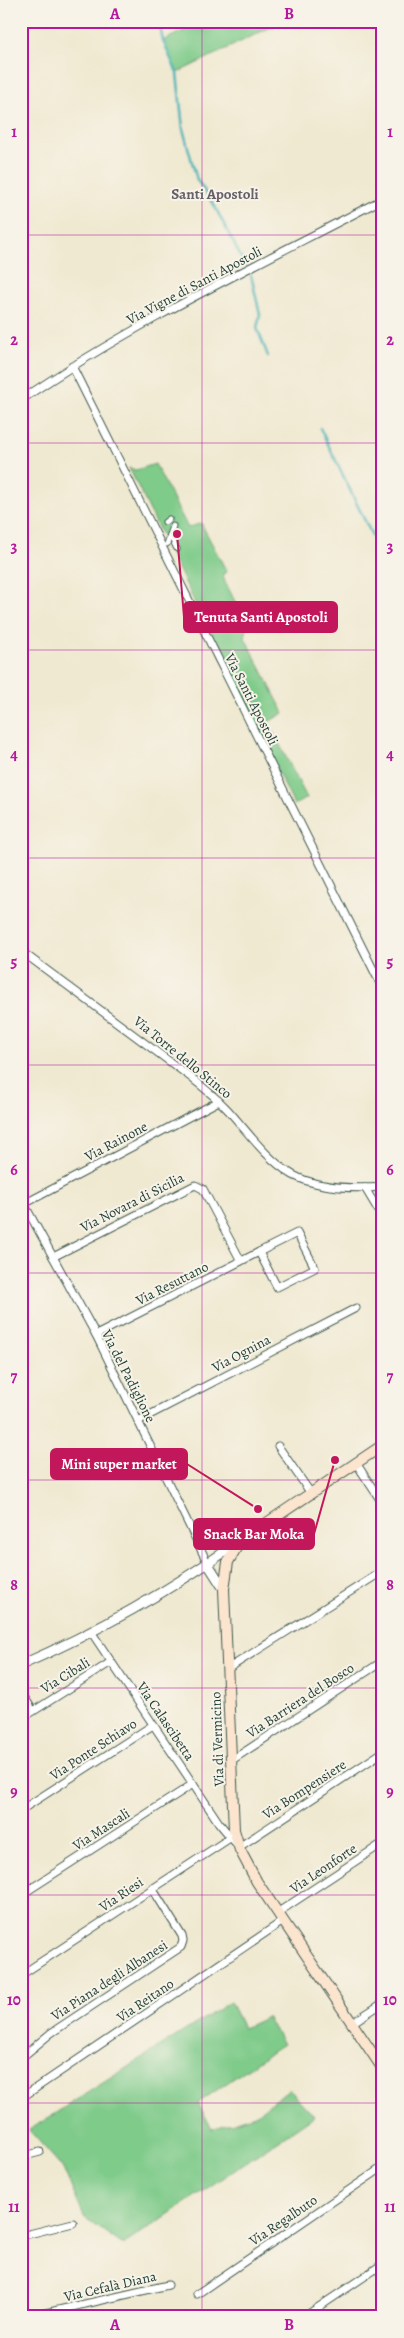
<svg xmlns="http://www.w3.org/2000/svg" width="404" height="2338" viewBox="0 0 404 2338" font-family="Alegreya,serif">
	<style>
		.green { fill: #7fcb8a; stroke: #4f845f }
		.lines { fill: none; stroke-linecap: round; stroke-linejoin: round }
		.stream { stroke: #42b2b9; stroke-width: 2.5 }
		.pedestrian-casing { stroke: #3e574c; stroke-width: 7 }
		.minor-casing { stroke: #3e574c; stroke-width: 9 }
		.tertiary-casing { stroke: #3e574c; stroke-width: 11 }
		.secondary-casing { stroke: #3e574c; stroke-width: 12 }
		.pedestrian { stroke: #fff; stroke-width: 5 }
		.minor { stroke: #fff; stroke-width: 7 }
		.tertiary { stroke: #fff; stroke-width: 9 }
		.secondary { stroke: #fce5cf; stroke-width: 10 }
		.grid { fill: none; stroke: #b5179e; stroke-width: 1; stroke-opacity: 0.55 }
		.labels { text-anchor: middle; stroke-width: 4; stroke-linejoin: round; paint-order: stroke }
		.street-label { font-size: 14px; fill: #1f3d34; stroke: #f7f3e8 }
		.neighbourhood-label { font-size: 15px; font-weight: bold; fill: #666069; stroke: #f7f3e8 }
		.leader { fill: none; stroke: #c2185b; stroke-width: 2 }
		.callout-dot { fill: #c2185b; stroke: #f7f3e8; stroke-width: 2 }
		.callout { fill: #c2185b; stroke: #c2185b; stroke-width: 2 }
		.callout-label { font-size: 15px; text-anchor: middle; font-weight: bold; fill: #fff }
		.neatline { fill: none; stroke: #b5179e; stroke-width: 2 }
		.grid-label { font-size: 16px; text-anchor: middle; font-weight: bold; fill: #b5179e }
	</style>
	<rect width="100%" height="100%" fill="#f7f3e8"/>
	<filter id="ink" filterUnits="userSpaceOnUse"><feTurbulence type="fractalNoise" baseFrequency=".02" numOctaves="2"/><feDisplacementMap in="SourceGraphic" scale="10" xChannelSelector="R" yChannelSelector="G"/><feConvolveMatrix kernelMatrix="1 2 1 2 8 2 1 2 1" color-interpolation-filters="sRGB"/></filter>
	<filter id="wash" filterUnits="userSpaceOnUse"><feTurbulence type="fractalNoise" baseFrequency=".0096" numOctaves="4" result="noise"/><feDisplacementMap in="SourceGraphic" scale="20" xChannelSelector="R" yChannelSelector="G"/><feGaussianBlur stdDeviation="1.12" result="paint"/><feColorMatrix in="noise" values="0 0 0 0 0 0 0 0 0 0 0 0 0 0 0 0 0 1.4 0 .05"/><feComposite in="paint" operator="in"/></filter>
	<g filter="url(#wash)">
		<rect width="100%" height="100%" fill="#f0e9d1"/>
		<g class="green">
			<polygon points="202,21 283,21 177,73 163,41"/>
			<polygon points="155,464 188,528 201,523 227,572 222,575 247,626 245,638 284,713 268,722 307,798 294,805 129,468 136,470"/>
			<polygon points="230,2002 243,2028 267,2017 283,2044 198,2103 212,2129 255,2115 289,2089 314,2116 123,2245 84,2217 63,2168 29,2130"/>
		</g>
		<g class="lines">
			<g class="stream">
				<polyline points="159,21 163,41 177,73 183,129 197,180 213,203 246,267"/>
				<polyline points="251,275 260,315 257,328 268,356"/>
				<polyline points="320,428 383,558"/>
			</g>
		</g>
	</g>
	<g filter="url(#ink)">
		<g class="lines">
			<defs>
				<g id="pedestrian">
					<polyline points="165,522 169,519"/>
					<polyline points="170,535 177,549"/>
					<polyline points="167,544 173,526"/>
				</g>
				<g id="minor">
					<polyline points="377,21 383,33"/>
					<polyline points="72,366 383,989"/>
					<path d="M21 400C135 322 261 263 383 199"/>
					<path d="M21 951 193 1079C205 1089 217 1098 228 1110 247 1131 267 1160 293 1175 319 1189 354 1189 383 1187"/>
					<polyline points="365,1188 383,1218"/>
					<polyline points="21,1203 24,1204 96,1335 208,1564"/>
					<polyline points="24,1204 219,1101"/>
					<polygon points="297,1233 315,1268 277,1287 259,1252"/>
					<polyline points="53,1257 195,1185 203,1189 241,1261"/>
					<polyline points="96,1335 259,1252"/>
					<polyline points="138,1421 356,1308"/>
					<polyline points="278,1446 310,1492"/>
					<polyline points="356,1463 383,1504"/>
					<polyline points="92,1633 219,1823 239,1847 383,1752"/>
					<polyline points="229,1668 383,1571"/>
					<polyline points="21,1692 33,1711"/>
					<polyline points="21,1719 111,1662"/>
					<polyline points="232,1760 383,1661"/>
					<polyline points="21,1810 153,1725"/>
					<polyline points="21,1895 193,1784"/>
					<polyline points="277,1913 383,1843"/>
					<polyline points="21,1975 233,1836"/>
					<polyline points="352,2023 383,2003"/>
					<polyline points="21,2058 51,2033 181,1947 183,1941 182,1936 152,1888"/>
					<polyline points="21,2098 283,1921"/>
					<polyline points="21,2157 40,2152"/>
					<polyline points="21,2236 73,2223"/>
					<polyline points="197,2294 383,2167"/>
					<polyline points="28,2317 168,2285"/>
					<polyline points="304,2317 383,2264"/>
				</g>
				<g id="tertiary">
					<polyline points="208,1564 224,1589"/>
					<path d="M21 1665C99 1631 171 1590 240 1541"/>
				</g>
				<polyline id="secondary" points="383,1445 240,1541 228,1562 224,1589 234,1830 240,1850 257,1882 383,2069"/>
			</defs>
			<use href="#pedestrian" class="pedestrian-casing"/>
			<use href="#minor" class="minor-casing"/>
			<use href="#tertiary" class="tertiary-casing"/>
			<use href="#secondary" class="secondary-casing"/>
			<use href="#pedestrian" class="pedestrian"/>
			<use href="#minor" class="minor"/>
			<use href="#tertiary" class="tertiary"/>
			<use href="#secondary" class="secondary"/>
		</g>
	</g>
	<path class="grid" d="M202 21V2317M21 235H383M21 443H383M21 650H383M21 858H383M21 1065H383M21 1273H383M21 1480H383M21 1688H383M21 1895H383M21 2103H383"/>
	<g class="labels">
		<g class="street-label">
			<text transform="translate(194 285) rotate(-28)" y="5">Via Vigne di Santi Apostoli</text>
			<text transform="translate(252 699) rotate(63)" y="5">Via Santi Apostoli</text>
			<text transform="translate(183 1057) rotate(39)" y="5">Via Torre dello Stinco</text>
			<text transform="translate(116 1141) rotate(-28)" y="5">Via Rainone</text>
			<text transform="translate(132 1202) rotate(-27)" y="5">Via Novara di Sicilia</text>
			<text transform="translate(172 1283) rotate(-27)" y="5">Via Resuttano</text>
			<text transform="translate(241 1353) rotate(-28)" y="5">Via Ognina</text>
			<text transform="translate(129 1376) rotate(63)" y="5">Via del Padiglione</text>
			<text transform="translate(65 1675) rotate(-32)" y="5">Via Cibali</text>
			<text transform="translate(300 1700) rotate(-33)" y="5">Via Barriera del Bosco</text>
			<text transform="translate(166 1721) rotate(56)" y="5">Via Calascibetta</text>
			<text transform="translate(217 1739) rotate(-92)" y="5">Via di Vermicino</text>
			<text transform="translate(93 1749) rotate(-33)" y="5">Via Ponte Schiavo</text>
			<text transform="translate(304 1789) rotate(-33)" y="5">Via Bompensiere</text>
			<text transform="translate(101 1829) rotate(-33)" y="5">Via Mascali</text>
			<text transform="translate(323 1868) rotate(-34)" y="5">Via Leonforte</text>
			<text transform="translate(121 1894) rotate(-34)" y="5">Via Riesi</text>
			<text transform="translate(109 1980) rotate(-33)" y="5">Via Piana degli Albanesi</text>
			<text transform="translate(145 2000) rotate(-34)" y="5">Via Reitano</text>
			<text transform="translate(283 2220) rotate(-34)" y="5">Via Regalbuto</text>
			<text transform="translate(110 2286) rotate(-13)" y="5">Via Cefalà Diana</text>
		</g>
		<g class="neighbourhood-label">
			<text x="215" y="199">Santi Apostoli</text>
		</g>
	</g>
	<path class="leader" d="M177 534L184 617M258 1509L187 1464M335 1460L314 1534"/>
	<g class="callout-dot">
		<circle cx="177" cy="534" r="5"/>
		<circle cx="258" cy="1509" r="5"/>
		<circle cx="335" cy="1460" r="5"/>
	</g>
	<g class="callout">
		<rect x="184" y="602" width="153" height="30" rx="5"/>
		<rect x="51" y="1449" width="136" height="30" rx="5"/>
		<rect x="194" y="1519" width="120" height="30" rx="5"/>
	</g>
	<g class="callout-label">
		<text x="261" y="622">Tenuta Santi Apostoli</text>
		<text x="119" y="1469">Mini super market</text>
		<text x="254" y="1539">Snack Bar Moka</text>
	</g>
	<rect width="404" height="2338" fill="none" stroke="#f7f3e8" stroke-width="55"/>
	<rect x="28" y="28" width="348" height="2282" class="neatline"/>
	<g class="grid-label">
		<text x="115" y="19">A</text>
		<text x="289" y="19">B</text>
		<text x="14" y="137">1</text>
		<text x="390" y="137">1</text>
		<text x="14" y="345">2</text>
		<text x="390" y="345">2</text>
		<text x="14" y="552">3</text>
		<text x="390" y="552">3</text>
		<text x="14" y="760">4</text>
		<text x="390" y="760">4</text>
		<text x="14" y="967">5</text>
		<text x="390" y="967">5</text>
		<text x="14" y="1175">6</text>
		<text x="390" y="1175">6</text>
		<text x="14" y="1382">7</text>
		<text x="390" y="1382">7</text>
		<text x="14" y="1590">8</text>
		<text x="390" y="1590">8</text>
		<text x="14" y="1797">9</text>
		<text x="390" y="1797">9</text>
		<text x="14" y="2005">10</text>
		<text x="390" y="2005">10</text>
		<text x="14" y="2212">11</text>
		<text x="390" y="2212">11</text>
		<text x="115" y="2330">A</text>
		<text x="289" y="2330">B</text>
	</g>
</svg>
